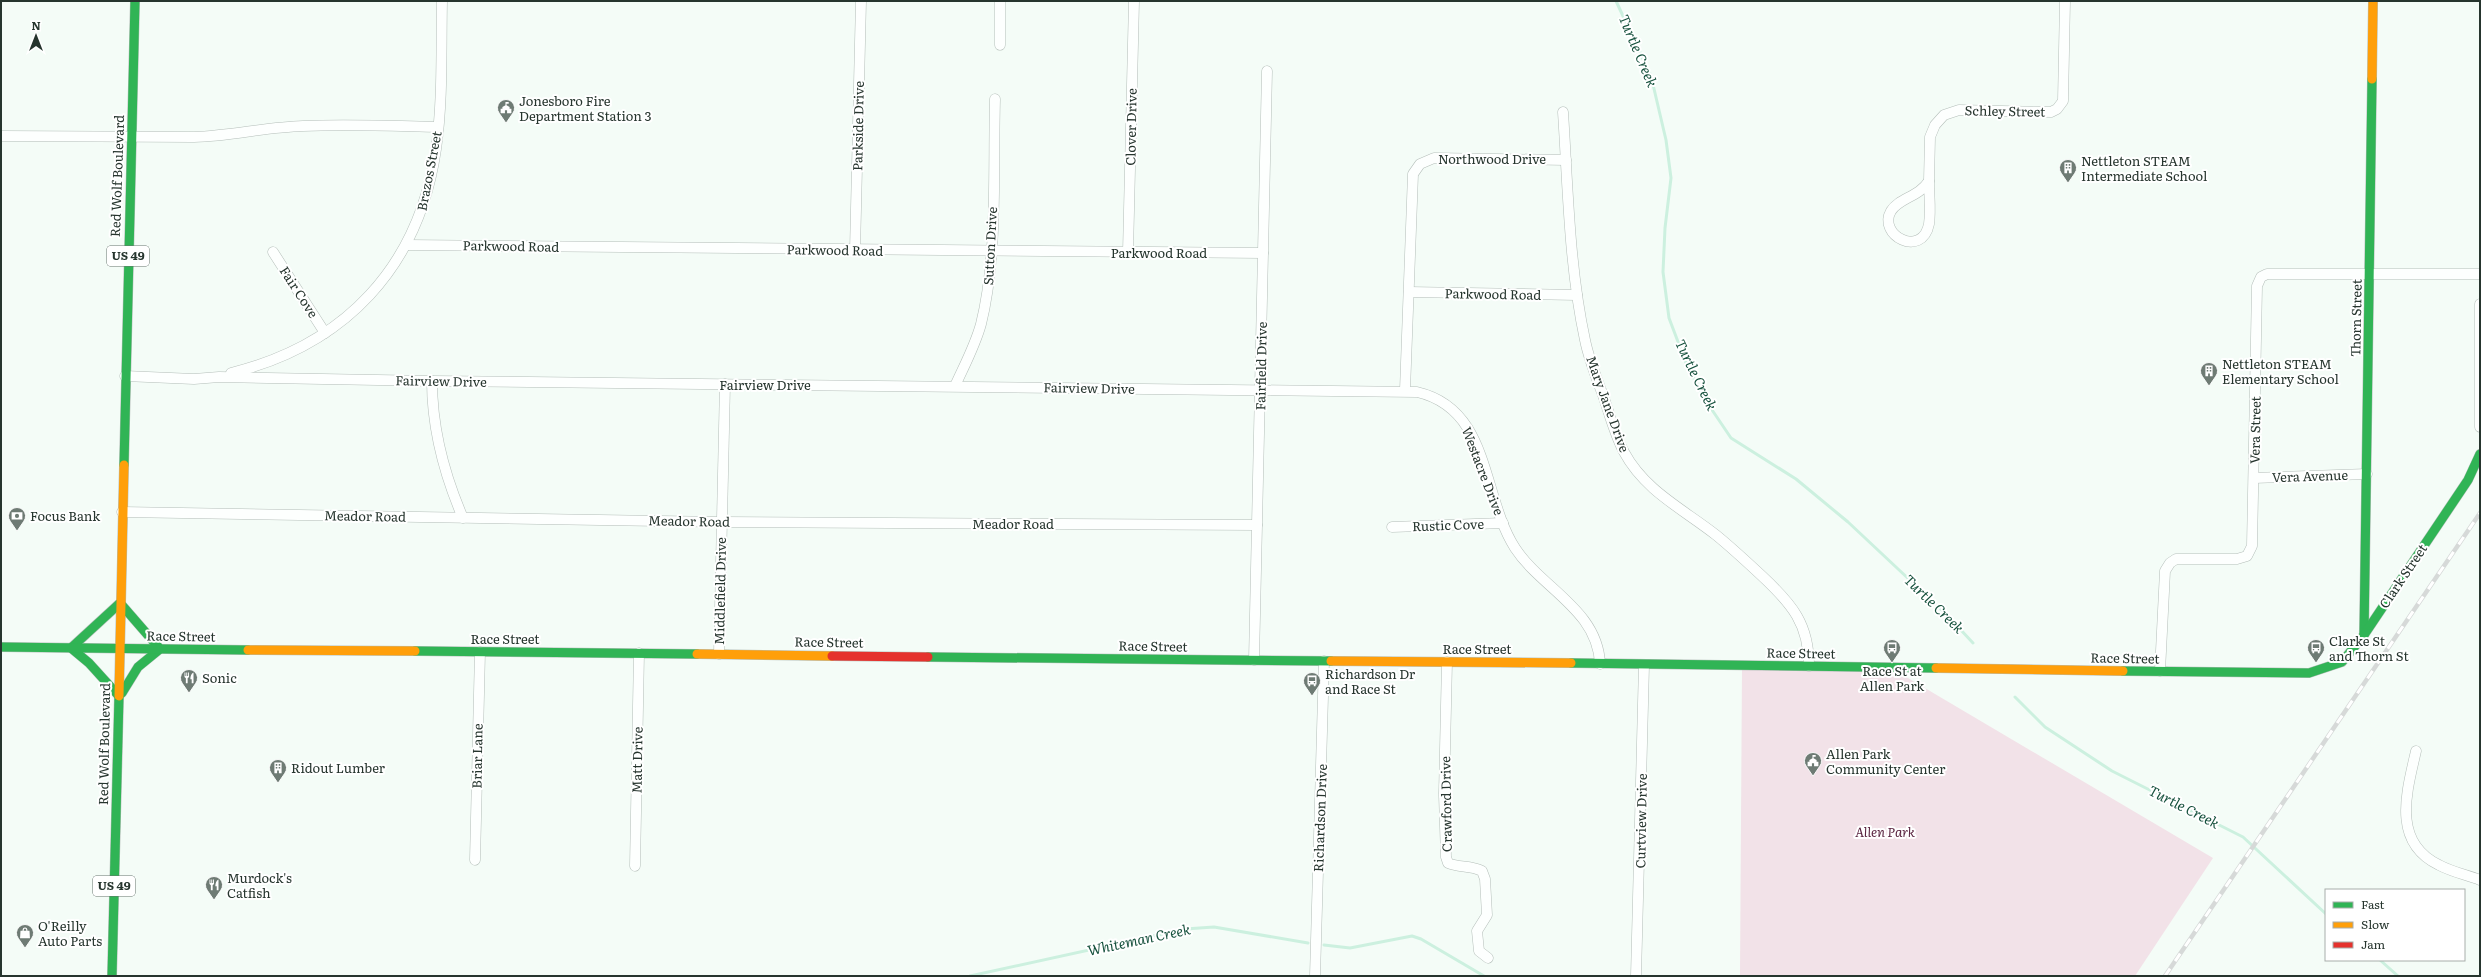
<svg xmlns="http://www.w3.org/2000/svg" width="2481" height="977" viewBox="0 0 2481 977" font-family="Literata,serif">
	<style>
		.green { fill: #f2e2e8 }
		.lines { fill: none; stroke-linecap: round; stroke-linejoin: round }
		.stream { stroke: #ccf0df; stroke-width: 3 }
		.street-casing { stroke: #b4beb9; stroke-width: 11 }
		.fast-casing { stroke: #b4beb9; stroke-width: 10 }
		.slow-casing { stroke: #b4beb9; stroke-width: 10 }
		.jam-casing { stroke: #b4beb9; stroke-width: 10 }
		.street { stroke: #fdfffe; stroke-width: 10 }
		.fast { stroke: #30b455; stroke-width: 9 }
		.slow { stroke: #ff9f0a; stroke-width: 9 }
		.jam { stroke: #e5322d; stroke-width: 9 }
		.rail-casing { stroke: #d6d9d8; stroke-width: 4.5 }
		.rail { stroke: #fff; stroke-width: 3; stroke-dasharray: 9; stroke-linecap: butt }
		.labels { text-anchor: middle; stroke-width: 4; stroke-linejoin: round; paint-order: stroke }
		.shield { fill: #fff; stroke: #67726d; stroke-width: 1 }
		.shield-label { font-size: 12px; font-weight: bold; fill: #26352e }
		.poi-label { font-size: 13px; fill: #26352e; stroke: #fff; text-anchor: start }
		.street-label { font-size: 13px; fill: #26352e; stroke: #fff }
		.park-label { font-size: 13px; font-style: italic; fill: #59233f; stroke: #fff }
		.water-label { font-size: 14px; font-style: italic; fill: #16513d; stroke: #fff }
	</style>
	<rect width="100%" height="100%" fill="#f4fcf7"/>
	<polygon class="green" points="1742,666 1891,668 2213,858 2135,976 1740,976"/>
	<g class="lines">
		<g class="stream">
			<polyline points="1616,1 1651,76 1666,140 1671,178 1665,228 1663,272 1669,318 1686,363 1704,398 1731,438 1796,479 1848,522 1946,614 1973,643"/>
			<polyline points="2015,697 2045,727 2112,771 2243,837 2326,914"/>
			<polyline points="1324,945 1350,948 1412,936 1421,939 1484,976"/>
			<polyline points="2380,960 2398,976"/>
			<polyline points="970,976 1185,929 1214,927 1308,943"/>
		</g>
		<defs>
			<g id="street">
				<polyline points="1000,1 1000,45"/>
				<path d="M1563 112C1568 188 1569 266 1585 340 1589 360 1597 379 1604 398 1610 416 1615 435 1624 452 1645 491 1683 509 1716 535 1732 548 1747 562 1762 576 1792 604 1809 624 1809 666"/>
				<path d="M1 136 194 137C231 136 266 127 303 126 348 124 393 126 438 127"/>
				<polyline points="1929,181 1930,137 1935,125 1944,115 1959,110 2051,112 2057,109 2063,101 2065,1"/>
				<path d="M1929 181C1929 195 1931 211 1929 224 1922 259 1877 235 1891 211 1899 198 1919 197 1929 181Z"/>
				<polyline points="407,245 1263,253"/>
				<polyline points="855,250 861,1"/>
				<polyline points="273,252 325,333"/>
				<polyline points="1128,252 1134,1"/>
				<polyline points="1409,292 1577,295"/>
				<polyline points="2480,304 2480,427"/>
				<path d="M231 373C345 345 419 267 436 149 443 101 441 50 442 1"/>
				<path d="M125 376 194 379 219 377 432 381 1417 392C1491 409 1481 495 1515 548 1542 589 1598 610 1600 664"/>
				<path d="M432 381C432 430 444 474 463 518"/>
				<path d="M955 386C964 366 975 346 981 324 998 256 993 170 995 99"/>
				<polyline points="1405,390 1413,174 1420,164 1434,158 1566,160"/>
				<polyline points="2254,478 2367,474"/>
				<polyline points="122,512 721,522 1257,525"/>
				<polyline points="1392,527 1503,523"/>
				<polyline points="719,654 725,384"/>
				<polyline points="1254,660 1267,71"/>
				<path d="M1447 662 1444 794 1446 857 1448 863C1459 868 1470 865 1482 871L1485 879 1487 915 1477 931 1479 951 1488 958"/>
				<polyline points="2160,671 2165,571 2170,563 2176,559 2237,559 2247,556 2252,546 2257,286 2261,277 2267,274 2480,274"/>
				<path d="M2416 751C2407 791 2391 842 2439 865 2452 872 2467 875 2480 880"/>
				<polyline points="475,860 480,652"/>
				<polyline points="635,866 639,653"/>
				<polyline points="1315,976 1324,661"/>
				<polyline points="1636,976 1644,665"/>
			</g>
			<g id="fast">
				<polyline points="124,465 135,1"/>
				<polygon points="120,603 160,649 138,667 122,693 118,695 89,663 71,648"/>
				<polyline points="2364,635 2372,79"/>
				<polyline points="1,647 248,650"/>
				<polyline points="415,651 697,654"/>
				<polyline points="928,657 1331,661"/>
				<polyline points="1571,663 1936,668"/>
				<polyline points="2123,671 2309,673 2342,662 2364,635 2468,480 2480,454"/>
				<polyline points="112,976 119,696"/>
			</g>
			<g id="slow">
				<polyline points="2372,79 2373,1"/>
				<polyline points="248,650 415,651"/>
				<polyline points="697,654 832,656"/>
				<polyline points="1331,661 1571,663"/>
				<polyline points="1936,668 2123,671"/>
				<polyline points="119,696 124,465"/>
			</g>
			<polyline id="jam" points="832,656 928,657"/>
		</defs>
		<use href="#street" class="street-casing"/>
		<use href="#fast" class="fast-casing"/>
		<use href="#slow" class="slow-casing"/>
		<use href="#jam" class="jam-casing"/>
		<use href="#street" class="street"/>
		<use href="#fast" class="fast"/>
		<use href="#slow" class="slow"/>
		<use href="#jam" class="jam"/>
		<defs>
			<polyline id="rail" points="2165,976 2480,513"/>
		</defs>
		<use href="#rail" class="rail-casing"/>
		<use href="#rail" class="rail"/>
	</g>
	<defs>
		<symbol id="civic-pin" viewBox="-11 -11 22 30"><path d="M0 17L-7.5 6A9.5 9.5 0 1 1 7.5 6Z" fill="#6e7b74" stroke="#fff"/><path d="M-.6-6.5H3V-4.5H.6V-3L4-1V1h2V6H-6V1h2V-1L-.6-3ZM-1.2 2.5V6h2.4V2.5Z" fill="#fff"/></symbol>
		<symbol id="building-pin" viewBox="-11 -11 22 30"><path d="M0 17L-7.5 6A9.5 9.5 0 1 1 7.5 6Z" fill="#6e7b74" stroke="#fff"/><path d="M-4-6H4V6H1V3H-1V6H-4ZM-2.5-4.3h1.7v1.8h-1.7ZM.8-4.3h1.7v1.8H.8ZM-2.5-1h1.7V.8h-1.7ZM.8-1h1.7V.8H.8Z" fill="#fff"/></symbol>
		<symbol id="bank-pin" viewBox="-11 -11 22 30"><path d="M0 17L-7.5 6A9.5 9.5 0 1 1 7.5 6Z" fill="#6e7b74" stroke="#fff"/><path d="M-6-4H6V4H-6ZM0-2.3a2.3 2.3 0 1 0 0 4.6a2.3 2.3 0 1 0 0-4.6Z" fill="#fff"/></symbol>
		<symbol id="bus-pin" viewBox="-11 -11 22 30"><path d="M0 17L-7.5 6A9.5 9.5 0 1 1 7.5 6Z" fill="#6e7b74" stroke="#fff"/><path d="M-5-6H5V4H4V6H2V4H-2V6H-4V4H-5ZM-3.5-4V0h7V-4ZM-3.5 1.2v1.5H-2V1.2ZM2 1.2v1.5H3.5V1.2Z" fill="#fff"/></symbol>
		<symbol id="restaurant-pin" viewBox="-11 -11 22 30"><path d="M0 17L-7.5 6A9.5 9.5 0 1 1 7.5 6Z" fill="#6e7b74" stroke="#fff"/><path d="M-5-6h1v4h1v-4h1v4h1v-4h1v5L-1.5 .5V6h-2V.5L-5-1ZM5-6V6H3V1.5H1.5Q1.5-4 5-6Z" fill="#fff"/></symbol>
		<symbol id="shop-pin" viewBox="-11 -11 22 30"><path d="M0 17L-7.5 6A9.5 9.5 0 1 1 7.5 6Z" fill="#6e7b74" stroke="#fff"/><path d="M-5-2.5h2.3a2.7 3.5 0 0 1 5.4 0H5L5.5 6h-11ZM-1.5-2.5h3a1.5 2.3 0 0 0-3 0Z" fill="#fff"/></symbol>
	</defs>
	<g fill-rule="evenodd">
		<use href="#civic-pin" x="496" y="98" width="20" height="27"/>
		<use href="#building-pin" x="2058" y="158" width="20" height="27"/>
		<use href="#building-pin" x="2199" y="361" width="20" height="27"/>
		<use href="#bank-pin" x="7" y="506" width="20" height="27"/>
		<use href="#bus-pin" x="1882" y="638" width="20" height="27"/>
		<use href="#bus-pin" x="2306" y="638" width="20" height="27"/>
		<use href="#restaurant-pin" x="179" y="668" width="20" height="27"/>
		<use href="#bus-pin" x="1302" y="671" width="20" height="27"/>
		<use href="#civic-pin" x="1803" y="751" width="20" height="27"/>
		<use href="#building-pin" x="268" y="758" width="20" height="27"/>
		<use href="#restaurant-pin" x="204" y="875" width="20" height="27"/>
		<use href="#shop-pin" x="15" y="923" width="20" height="27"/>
	</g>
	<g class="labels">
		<g class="shield">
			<rect x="107" y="246" width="42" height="20" rx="3"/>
			<rect x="93" y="876" width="42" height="20" rx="3"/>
		</g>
		<g class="shield-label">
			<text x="128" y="260">US 49</text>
			<text x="114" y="890">US 49</text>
		</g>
		<g class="poi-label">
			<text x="519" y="106">Jonesboro Fire<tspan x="519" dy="15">Department Station 3</tspan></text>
			<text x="2081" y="166">Nettleton STEAM<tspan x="2081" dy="15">Intermediate School</tspan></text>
			<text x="2222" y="369">Nettleton STEAM<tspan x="2222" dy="15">Elementary School</tspan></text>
			<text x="30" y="521">Focus Bank</text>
			<text x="2329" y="646">Clarke St<tspan x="2329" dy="15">and Thorn St</tspan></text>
			<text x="1892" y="676" text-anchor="middle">Race St at<tspan x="1892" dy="15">Allen Park</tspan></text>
			<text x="1325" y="679">Richardson Dr<tspan x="1325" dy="15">and Race St</tspan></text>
			<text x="202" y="683">Sonic</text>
			<text x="1826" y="759">Allen Park<tspan x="1826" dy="15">Community Center</tspan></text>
			<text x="291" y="773">Ridout Lumber</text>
			<text x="227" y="883">Murdock's<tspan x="227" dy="15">Catfish</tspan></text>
			<text x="38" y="931">O'Reilly<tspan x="38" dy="15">Auto Parts</tspan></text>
		</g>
		<g class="street-label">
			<text transform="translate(2005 111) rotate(1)" y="5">Schley Street</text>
			<text transform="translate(858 126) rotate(-89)" y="5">Parkside Drive</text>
			<text transform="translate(1131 127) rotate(-89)" y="5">Clover Drive</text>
			<text x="1492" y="164">Northwood Drive</text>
			<text transform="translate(429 171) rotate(-79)" y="5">Brazos Street</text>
			<text transform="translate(117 176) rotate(-88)" y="5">Red Wolf Boulevard</text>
			<text transform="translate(511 246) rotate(1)" y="5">Parkwood Road</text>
			<text transform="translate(990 246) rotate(-87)" y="5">Sutton Drive</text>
			<text transform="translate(835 250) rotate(1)" y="5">Parkwood Road</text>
			<text x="1159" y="258">Parkwood Road</text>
			<text transform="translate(299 292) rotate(57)" y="5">Fair Cove</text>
			<text transform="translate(1493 294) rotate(1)" y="5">Parkwood Road</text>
			<text transform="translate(2356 318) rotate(-89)" y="5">Thorn Street</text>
			<text transform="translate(1261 366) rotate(-89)" y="5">Fairfield Drive</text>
			<text transform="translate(441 381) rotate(1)" y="5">Fairview Drive</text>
			<text x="765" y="390">Fairview Drive</text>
			<text transform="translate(1089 388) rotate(1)" y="5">Fairview Drive</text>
			<text transform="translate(1608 404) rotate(70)" y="5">Mary Jane Drive</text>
			<text transform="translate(2255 430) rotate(-89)" y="5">Vera Street</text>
			<text transform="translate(1483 471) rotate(69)" y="5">Westacre Drive</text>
			<text transform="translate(2310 476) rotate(-2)" y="5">Vera Avenue</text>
			<text transform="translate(365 516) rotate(1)" y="5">Meador Road</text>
			<text transform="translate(689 521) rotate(1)" y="5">Meador Road</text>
			<text x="1013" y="529">Meador Road</text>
			<text transform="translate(1448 525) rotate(-2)" y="5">Rustic Cove</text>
			<text transform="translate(2403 576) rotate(-56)" y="5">Clark Street</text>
			<text transform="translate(720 591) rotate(-89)" y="5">Middlefield Drive</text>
			<text transform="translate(181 636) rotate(1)" y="5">Race Street</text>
			<text x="505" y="644">Race Street</text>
			<text transform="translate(829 642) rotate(1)" y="5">Race Street</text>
			<text transform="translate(1153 646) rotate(1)" y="5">Race Street</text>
			<text x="1477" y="654">Race Street</text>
			<text transform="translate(1801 653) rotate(1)" y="5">Race Street</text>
			<text transform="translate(2125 658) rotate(1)" y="5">Race Street</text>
			<text transform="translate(104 744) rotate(-89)" y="5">Red Wolf Boulevard</text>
			<text transform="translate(477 756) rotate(-89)" y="5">Briar Lane</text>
			<text transform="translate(637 760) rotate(-89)" y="5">Matt Drive</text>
			<text transform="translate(1446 804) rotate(-91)" y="5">Crawford Drive</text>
			<text transform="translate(1320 818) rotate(-88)" y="5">Richardson Drive</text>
			<text transform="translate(1641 821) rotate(-89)" y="5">Curtview Drive</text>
		</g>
		<g class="park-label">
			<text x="1885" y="837">Allen Park</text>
		</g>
		<g class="water-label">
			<text transform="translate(1638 51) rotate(67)" y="5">Turtle Creek</text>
			<text transform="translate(1696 375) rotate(64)" y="5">Turtle Creek</text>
			<text transform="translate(1934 604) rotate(44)" y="5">Turtle Creek</text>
			<text transform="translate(2184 807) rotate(27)" y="5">Turtle Creek</text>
			<text transform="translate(1139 940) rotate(-12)" y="5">Whiteman Creek</text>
		</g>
	</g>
	<rect width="2481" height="977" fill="none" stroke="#26352e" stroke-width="4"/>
	<rect x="2325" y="889" width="140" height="72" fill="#ffffff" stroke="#a8aeab"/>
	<rect x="2333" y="902" width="20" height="6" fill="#30b455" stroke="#a8aeab"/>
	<text x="2361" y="909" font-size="12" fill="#26352e">Fast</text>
	<rect x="2333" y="922" width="20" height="6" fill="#ff9f0a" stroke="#a8aeab"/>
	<text x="2361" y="929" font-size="12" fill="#26352e">Slow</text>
	<rect x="2333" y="942" width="20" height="6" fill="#e5322d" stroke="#a8aeab"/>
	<text x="2361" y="949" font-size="12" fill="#26352e">Jam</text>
	<g transform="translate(36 36)" stroke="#ffffff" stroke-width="3" paint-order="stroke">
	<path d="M0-3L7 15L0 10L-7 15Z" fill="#26352e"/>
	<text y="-6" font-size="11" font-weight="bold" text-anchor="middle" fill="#26352e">N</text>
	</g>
</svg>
